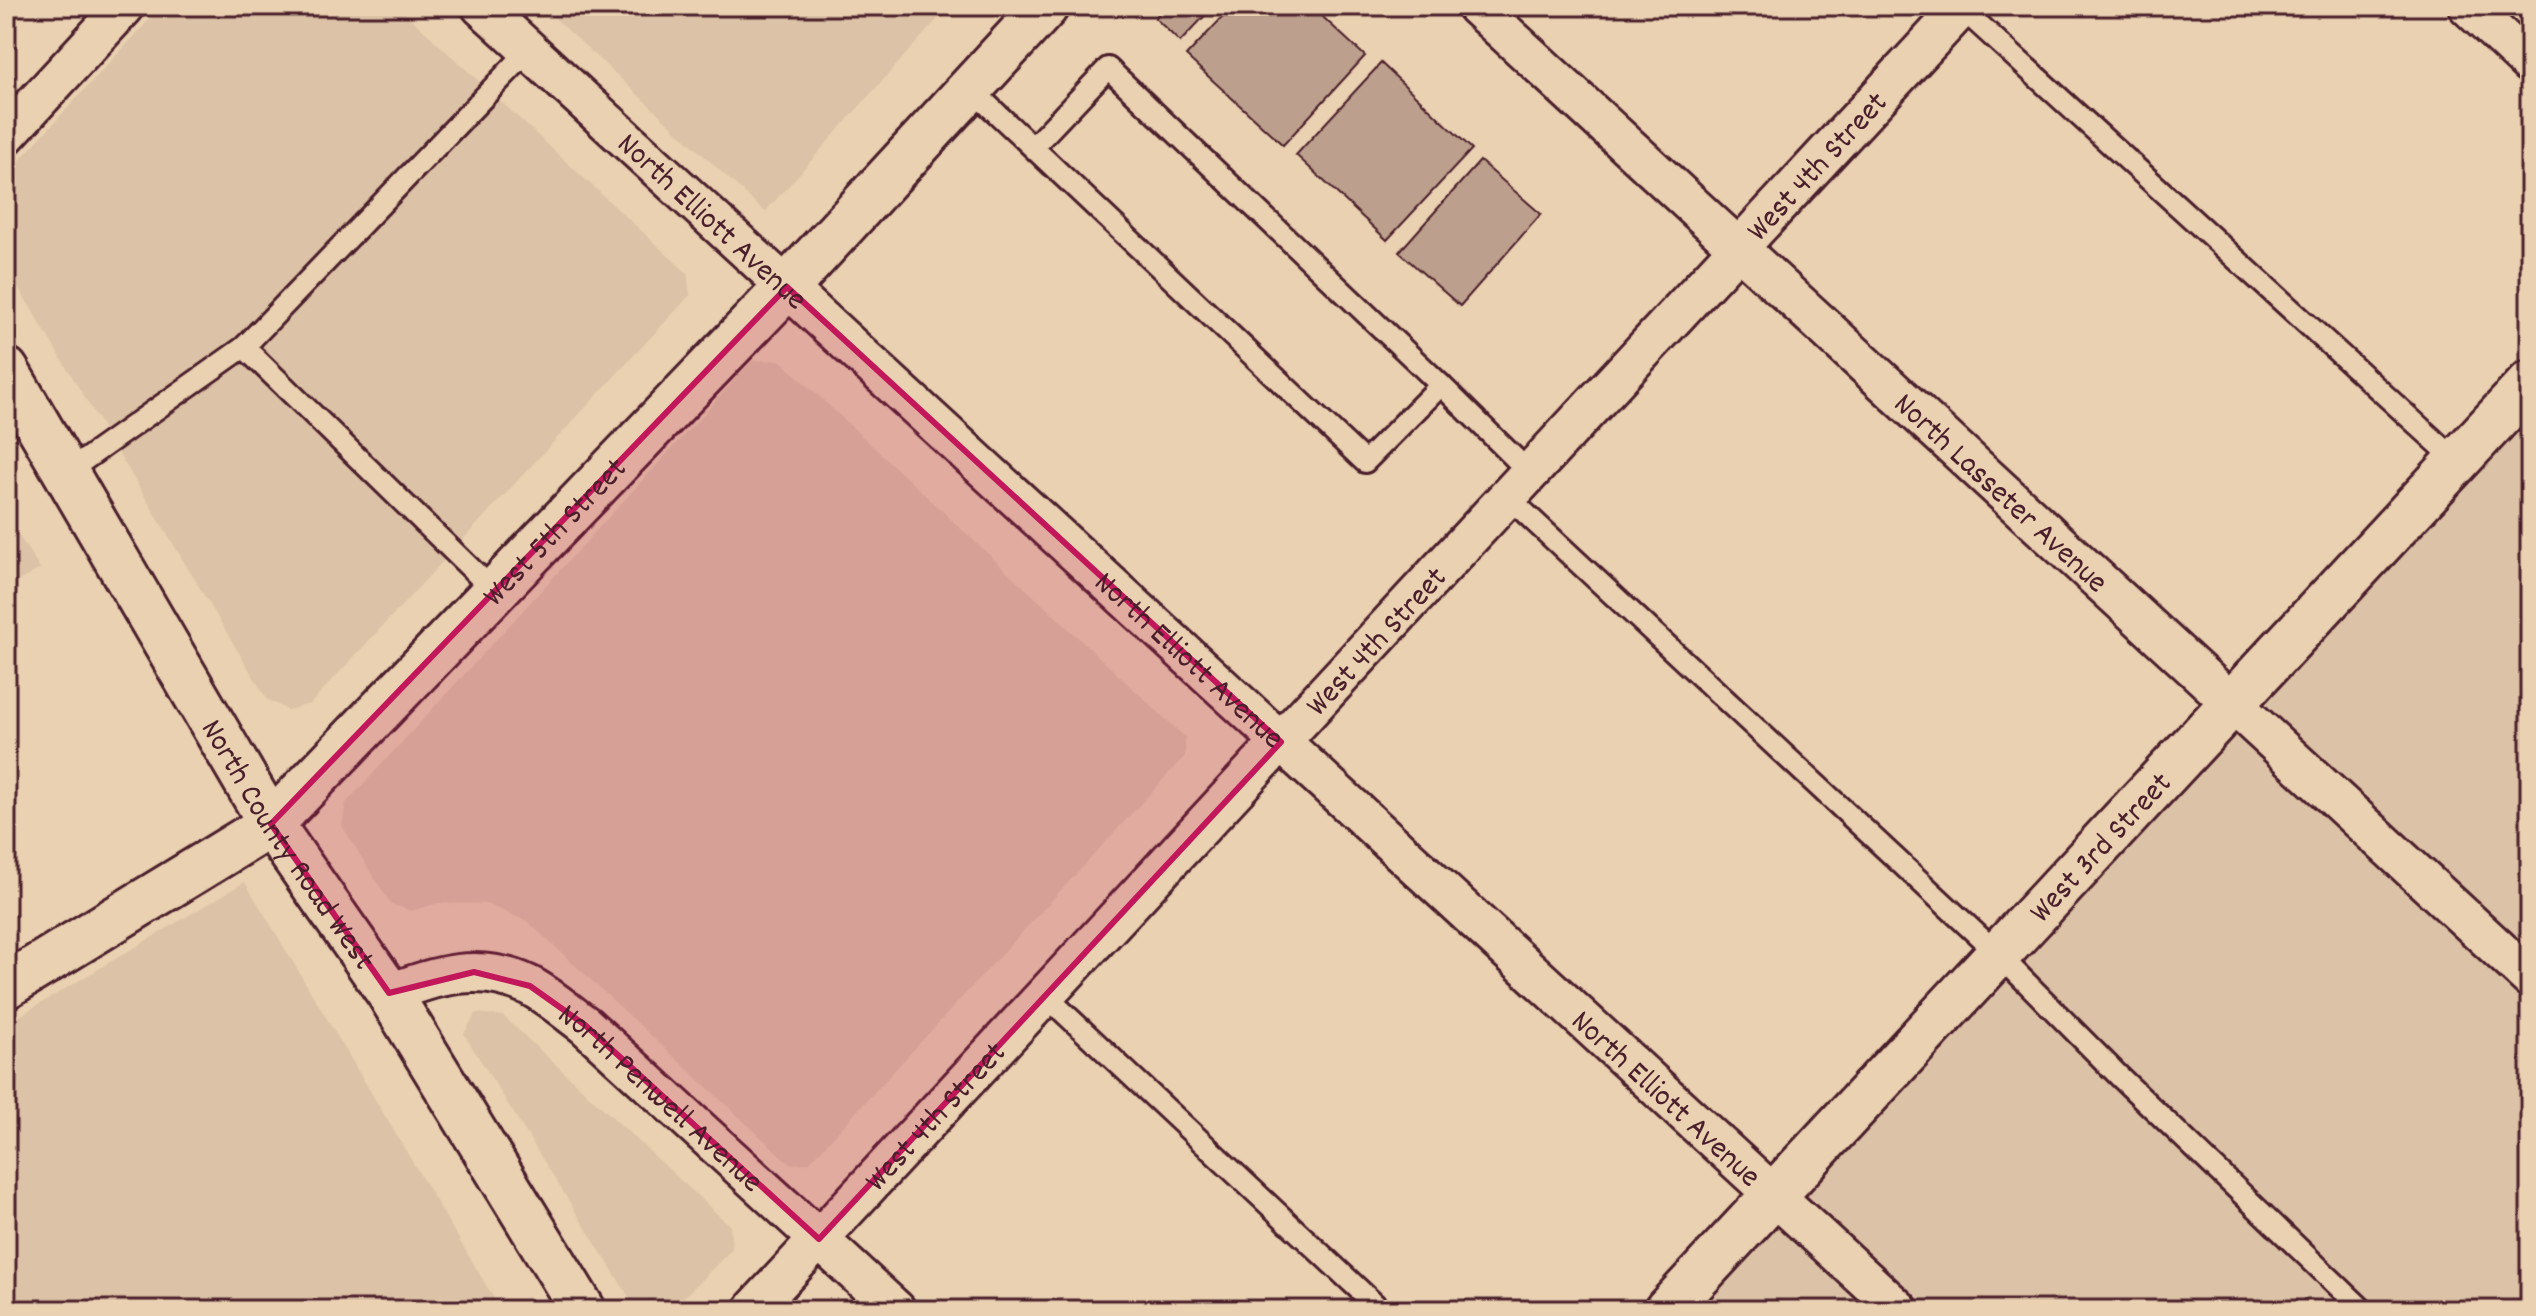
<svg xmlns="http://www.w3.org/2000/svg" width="2536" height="1316" viewBox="0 0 2536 1316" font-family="Dekko,sans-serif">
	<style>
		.built { fill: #dcc2a6 }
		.building { fill: #bc9f8c; stroke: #4a1f2b; stroke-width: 2 }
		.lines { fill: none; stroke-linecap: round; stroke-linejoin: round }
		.service-casing { stroke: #4a1f2b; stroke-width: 26 }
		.minor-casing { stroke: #4a1f2b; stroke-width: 44 }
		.tertiary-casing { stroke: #4a1f2b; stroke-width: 50 }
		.secondary-casing { stroke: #4a1f2b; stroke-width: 50 }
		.service { stroke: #e9d1b1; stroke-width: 20 }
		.minor { stroke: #e9d1b1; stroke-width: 38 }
		.tertiary { stroke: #e9d1b1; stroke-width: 44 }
		.secondary { stroke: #e9d1b1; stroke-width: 44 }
		.marked { fill: #c2185b; fill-opacity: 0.2; stroke: #c2185b; stroke-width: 6; stroke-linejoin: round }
		.labels { text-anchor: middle; stroke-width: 6; stroke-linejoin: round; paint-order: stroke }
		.street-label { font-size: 32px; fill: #4a1f2b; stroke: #e9d1b1 }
	</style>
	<rect width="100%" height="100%" fill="#e9d1b1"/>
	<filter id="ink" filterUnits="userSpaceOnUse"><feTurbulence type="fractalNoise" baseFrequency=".0125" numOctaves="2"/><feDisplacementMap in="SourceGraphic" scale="16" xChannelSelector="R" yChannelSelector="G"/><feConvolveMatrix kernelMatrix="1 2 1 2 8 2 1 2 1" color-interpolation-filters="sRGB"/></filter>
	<g filter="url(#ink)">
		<g class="built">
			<polygon points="162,6 397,6 687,273 690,295 310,704 287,710 267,699 6,267 6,175"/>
			<polygon points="542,6 949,6 765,212"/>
			<polygon points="780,360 1185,737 1185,756 809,1163 790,1164 527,921 486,904 438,903 411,911 391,904 342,826 346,803 752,361"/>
			<polygon points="2530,360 2530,1310 1664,1310 1774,1195"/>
			<polygon points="6,515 40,569 6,588"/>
			<polygon points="245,882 501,1310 6,1310 6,1024"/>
			<polygon points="476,1013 503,1016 730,1226 732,1249 677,1304 664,1310 652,1310 633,1303 464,1034"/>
		</g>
		<g class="building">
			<polygon points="1157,6 1214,6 1180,42 1155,18 1162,10"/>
			<polygon points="1233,6 1311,6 1365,56 1283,145 1186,56"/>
			<polygon points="1381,63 1472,149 1387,240 1296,155"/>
			<polygon points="1480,161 1541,214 1460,306 1399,252"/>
		</g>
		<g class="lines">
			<defs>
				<g id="service">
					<polyline points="1959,6 2457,461"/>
					<polyline points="970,88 1365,462 1441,385 1108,68 1033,147"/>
					<polyline points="244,347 529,50"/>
					<polyline points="1441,385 1530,473"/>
					<polyline points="66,473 244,347 494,591"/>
					<polyline points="1508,497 1998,954 2119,1076 2363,1310"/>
					<polyline points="1045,995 1381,1310"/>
				</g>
				<g id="minor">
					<path id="s1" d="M481 6 1899 1310"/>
					<path id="s2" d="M1476 6 2530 978"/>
					<polyline points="2468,6 2530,64"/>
					<polyline points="6,135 125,6"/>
					<path id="s3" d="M389 993C438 976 478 962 528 985 548 995 567 1012 585 1025L896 1310"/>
					<path id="s4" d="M753 1310 1963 6"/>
				</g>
				<g id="tertiary">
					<path id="s5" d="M6 986 271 824 787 287 1046 6"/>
					<path id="s6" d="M1667 1310 2530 383"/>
				</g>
				<g id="secondary">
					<path id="s7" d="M6 370 271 824 389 993 583 1310"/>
				</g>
			</defs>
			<use href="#service" class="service-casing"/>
			<use href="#minor" class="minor-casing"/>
			<use href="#tertiary" class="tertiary-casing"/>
			<use href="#secondary" class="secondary-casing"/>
			<use href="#service" class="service"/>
			<use href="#minor" class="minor"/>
			<use href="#tertiary" class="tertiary"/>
			<use href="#secondary" class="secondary"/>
		</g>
	</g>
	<path class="marked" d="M787 287 1281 742 819 1239 585 1025 530 986 474 972 389 993 271 824Z"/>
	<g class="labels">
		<g class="street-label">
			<text dy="11" stroke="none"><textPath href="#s4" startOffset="1562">West 4th Street</textPath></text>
			<text dy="11" stroke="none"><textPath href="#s1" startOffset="316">North Elliott Avenue</textPath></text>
			<text dy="11" stroke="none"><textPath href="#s2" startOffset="716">North Lasseter Avenue</textPath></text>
			<text dy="11" stroke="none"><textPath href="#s5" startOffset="718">West 5th Street</textPath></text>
			<text dy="11" stroke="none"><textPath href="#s4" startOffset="914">West 4th Street</textPath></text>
			<text dy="11" stroke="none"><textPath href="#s1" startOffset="964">North Elliott Avenue</textPath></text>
			<text dy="11" stroke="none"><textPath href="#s7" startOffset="552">North County Road West</textPath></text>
			<text dy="11" stroke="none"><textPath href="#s6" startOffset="634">West 3rd Street</textPath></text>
			<text dy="11" stroke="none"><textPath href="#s3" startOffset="318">North Penwell Avenue</textPath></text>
			<text dy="11" stroke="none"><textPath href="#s1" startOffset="1612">North Elliott Avenue</textPath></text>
			<text dy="11" stroke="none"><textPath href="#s4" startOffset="266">West 4th Street</textPath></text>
		</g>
	</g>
	<rect width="2536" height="1316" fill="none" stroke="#e9d1b1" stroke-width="32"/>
	<rect x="16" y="16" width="2504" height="1284" fill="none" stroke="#4a1f2b" stroke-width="3" filter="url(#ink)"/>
</svg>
